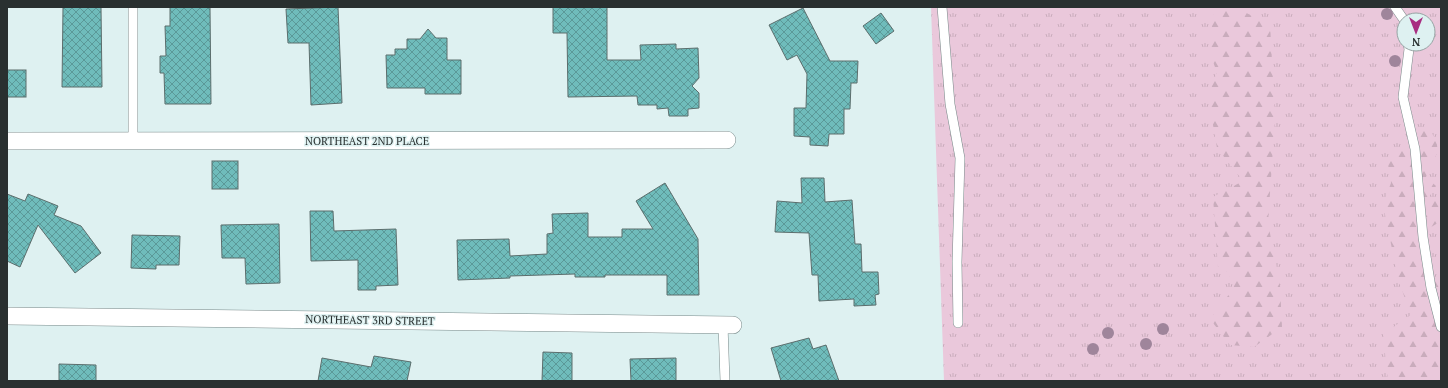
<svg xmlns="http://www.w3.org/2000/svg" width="1448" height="388" viewBox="0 0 1448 388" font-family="'PT Serif',serif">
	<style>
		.grass { fill: url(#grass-tufts); fill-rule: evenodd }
		.forest { fill: url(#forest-firs) }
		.building { fill: url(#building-cross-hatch); stroke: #5c6e6d }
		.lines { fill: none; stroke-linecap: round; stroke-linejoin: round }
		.lane-casing { stroke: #788989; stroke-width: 10 }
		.street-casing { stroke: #788989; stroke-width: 18 }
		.lane { stroke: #fff; stroke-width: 9 }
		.street { stroke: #fff; stroke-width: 17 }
		.tree { fill: #9f859b }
		.labels { text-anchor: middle; stroke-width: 3; stroke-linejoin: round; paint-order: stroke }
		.street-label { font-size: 11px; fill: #293030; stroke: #def1f1 }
	</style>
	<defs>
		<pattern id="grass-tufts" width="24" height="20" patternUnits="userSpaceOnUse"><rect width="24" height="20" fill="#eac8db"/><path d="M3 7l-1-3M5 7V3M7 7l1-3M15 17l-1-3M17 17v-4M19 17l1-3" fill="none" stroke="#c9acbc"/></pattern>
		<pattern id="forest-firs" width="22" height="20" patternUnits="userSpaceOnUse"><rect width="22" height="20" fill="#eac8db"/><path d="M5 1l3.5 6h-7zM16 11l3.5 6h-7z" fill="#c9acbc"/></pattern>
		<pattern id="building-cross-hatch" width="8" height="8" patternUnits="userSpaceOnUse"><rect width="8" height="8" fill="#6fbcbb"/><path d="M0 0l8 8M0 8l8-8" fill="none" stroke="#5b9998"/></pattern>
	</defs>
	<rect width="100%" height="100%" fill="#def1f1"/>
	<path class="grass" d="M931 7H1441V381H944ZM1404 20H1428V44H1404Z"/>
	<g class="forest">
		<polygon points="1214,7 1241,7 1242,11 1270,24 1275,118 1268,223 1280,285 1282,327 1254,347 1230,345 1210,319 1234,288 1228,272 1218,267 1213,197 1243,181 1217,148 1208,96 1217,72 1209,52"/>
		<path d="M1427 127C1445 148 1436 155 1426 177L1436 186 1427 200 1441 198V221L1428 229 1420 246 1436 280 1441 283V381H1388L1383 334 1411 315 1398 279 1383 204 1391 183 1387 158Z"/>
	</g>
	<g class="building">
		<polygon points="63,7 101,7 102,87 62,87"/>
		<polygon points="170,7 210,7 211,104 165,104 164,73 160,73 160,56 166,56 165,26 170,26"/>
		<polygon points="338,7 342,103 311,105 309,43 288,43 286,9"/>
		<polygon points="553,7 607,7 607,60 641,60 640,45 676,44 676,49 698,48 699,78 692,86 699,93 699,108 688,109 688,116 669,116 668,108 657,109 657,105 638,105 637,96 568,97 567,33 553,33"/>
		<polygon points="803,8 830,61 858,61 857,83 851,83 850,109 844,109 844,134 829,134 828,146 810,145 810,137 794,136 794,108 806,108 807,74 797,55 787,60 769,25"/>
		<polygon points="881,13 894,31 876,44 863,26"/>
		<polygon points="428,29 436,38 447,38 447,60 461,60 461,94 425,94 425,88 387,88 386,55 395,55 395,49 407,49 407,39 420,39"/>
		<rect x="7" y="70" width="19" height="27"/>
		<rect x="212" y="161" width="26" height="28"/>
		<polygon points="801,178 824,178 825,202 852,200 855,244 861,244 862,272 878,272 879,294 875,295 876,305 854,306 854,299 819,301 818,275 812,275 809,233 775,232 777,201 802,203"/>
		<polygon points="665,183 698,239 699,295 667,295 667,275 605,275 605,277 575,277 575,274 510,276 510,278 458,280 457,240 509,239 510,256 547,254 547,234 553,233 552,214 588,213 588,237 622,237 622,229 653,229 636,201"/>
		<polygon points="7,194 25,201 28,194 58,206 54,215 81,226 101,253 75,273 38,225 20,267 7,261"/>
		<polygon points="310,211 333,211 334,231 396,229 398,285 376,286 376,290 358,290 358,260 311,261"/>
		<polygon points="279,224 280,283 246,284 245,258 222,258 221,225"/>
		<polygon points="132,235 180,236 179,265 156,265 156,269 131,268"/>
		<polygon points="809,338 813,349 826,345 839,381 781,381 771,348"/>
		<polygon points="543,352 572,353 572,381 542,381"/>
		<polygon points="374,356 411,362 407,381 318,381 322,358 371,367"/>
		<polygon points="676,358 676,381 631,381 630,359"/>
		<polygon points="59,364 96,365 96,381 59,381"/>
	</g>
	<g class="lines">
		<defs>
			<g id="lane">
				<polyline points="942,7 950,104 960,158 957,262 958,323"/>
				<polyline points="1395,7 1404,20"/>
				<polyline points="1408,44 1409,49 1403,97 1415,149 1423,237 1431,288 1441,327"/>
				<polyline points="133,141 133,7"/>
				<polyline points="723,325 725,381"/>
			</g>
			<g id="street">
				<polyline points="7,141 727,140"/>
				<polyline points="7,316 733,325"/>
			</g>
		</defs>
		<use href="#lane" class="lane-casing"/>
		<use href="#street" class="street-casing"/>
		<use href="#lane" class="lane"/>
		<use href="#street" class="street"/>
	</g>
	<g class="tree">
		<circle cx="1387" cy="14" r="6"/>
		<circle cx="1395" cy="61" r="6"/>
		<circle cx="1163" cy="329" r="6"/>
		<circle cx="1108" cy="333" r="6"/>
		<circle cx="1146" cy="344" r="6"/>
		<circle cx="1093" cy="349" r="6"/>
	</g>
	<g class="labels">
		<g class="street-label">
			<text x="367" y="145">NORTHEAST 2ND PLACE</text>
			<text transform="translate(370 320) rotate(1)" y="4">NORTHEAST 3RD STREET</text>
		</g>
	</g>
	<rect width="1448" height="388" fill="none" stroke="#293030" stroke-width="16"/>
	<g transform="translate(1416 32) rotate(180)"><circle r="19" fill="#def1f1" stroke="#96a4a4"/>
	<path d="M0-3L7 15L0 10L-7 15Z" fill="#a82d81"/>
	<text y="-6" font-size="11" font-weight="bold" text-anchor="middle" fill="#293030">N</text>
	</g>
</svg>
